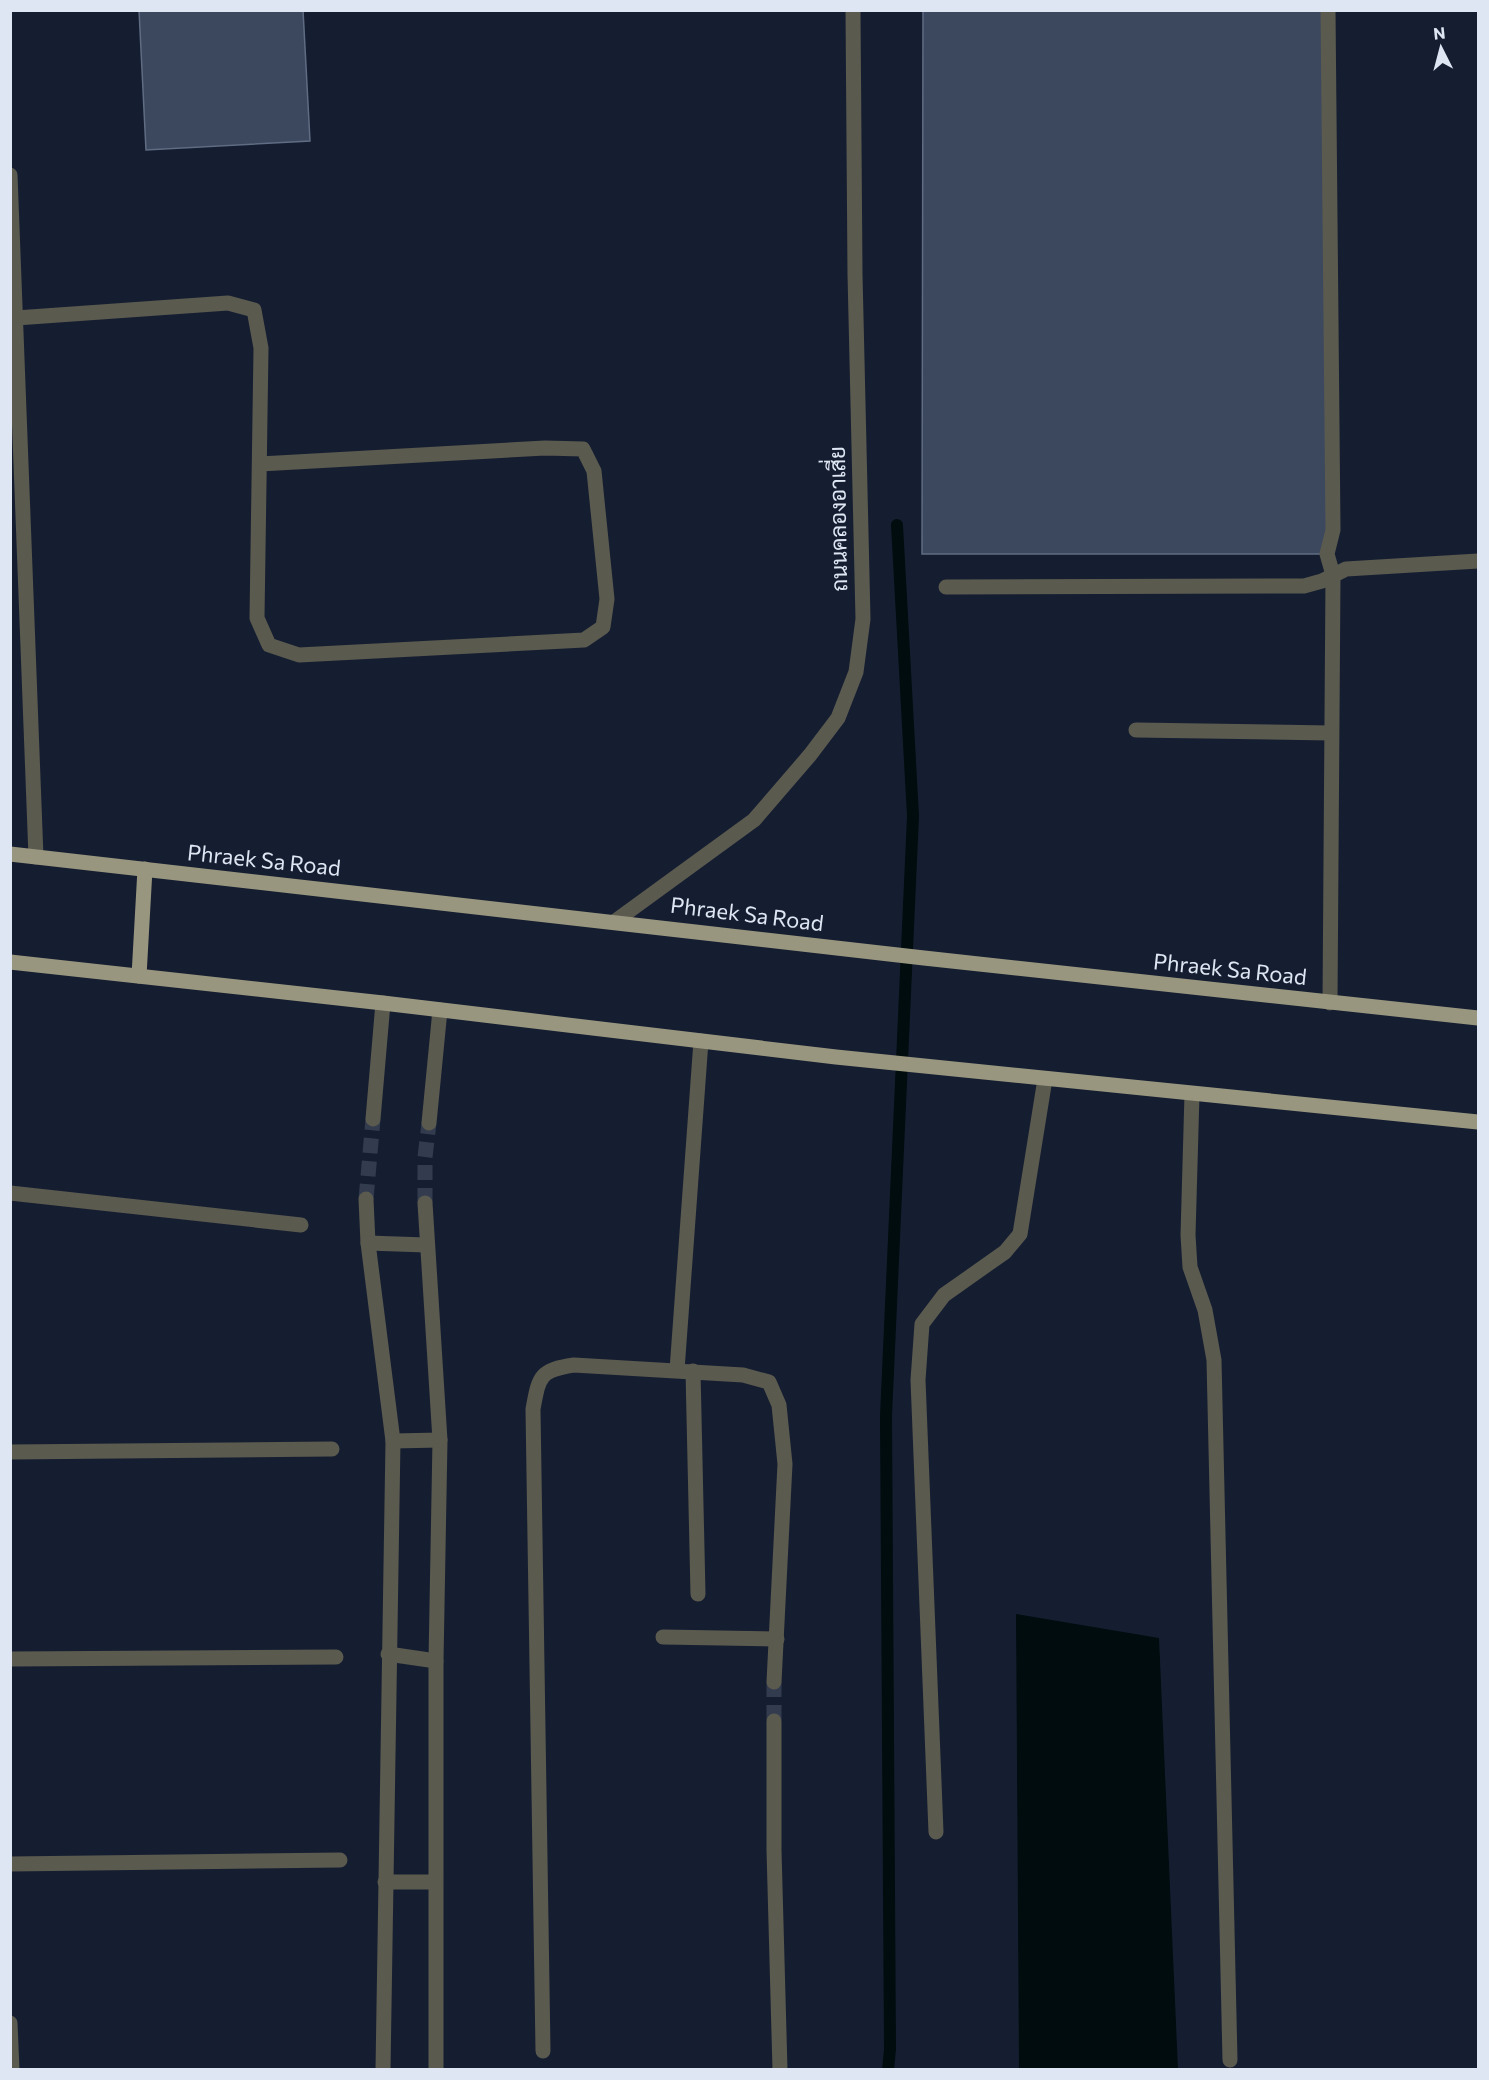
<svg xmlns="http://www.w3.org/2000/svg" width="1489" height="2080" viewBox="0 0 1489 2080" font-family="Commissioner,Sarabun,sans-serif">
	<style>
		.water { fill: #010c0e }
		.lines { fill: none; stroke-linecap: round; stroke-linejoin: round }
		.stream { stroke: #010c0e; stroke-width: 12 }
		.building { fill: #3c485d; stroke: #5f6c83; stroke-width: 1.5 }
		.minor-tunnel { stroke: #333c4e; stroke-width: 15; stroke-dasharray: 15 8; stroke-linecap: butt }
		.minor { stroke: #5b5a4f; stroke-width: 15 }
		.major { stroke: #99967f; stroke-width: 15 }
		.labels { text-anchor: middle; stroke-width: 4.5; stroke-linejoin: round; paint-order: stroke }
		.street-label { font-size: 22px; fill: #dfe6f3; stroke: #151e31 }
	</style>
	<rect width="100%" height="100%" fill="#151e31"/>
	<polygon class="water" points="1016,1614 1159,1638 1178,2069 1019,2069"/>
	<g class="lines">
		<polyline class="stream" points="888,2070 890,2049 886,1416 913,816 897,525"/>
	</g>
	<g class="building">
		<polygon points="139,10 303,10 310,141 146,150"/>
		<polygon points="923,10 1327,10 1327,554 922,554"/>
	</g>
	<g class="lines">
		<g class="minor-tunnel">
			<polyline points="366,1199 373,1119"/>
			<polyline points="425,1203 425,1157 429,1123"/>
			<polyline points="774,1682 774,1721"/>
		</g>
		<g class="minor">
			<polyline points="1328,10 1333,530 1327,554 1333,575 1330,1003"/>
			<polyline points="10,175 36,857"/>
			<polyline points="16,318 228,303 254,310 261,348 257,618 269,645 299,655 584,640 603,627 607,599 594,471 583,449 545,448 260,464"/>
			<polyline points="946,587 1304,586 1322,581 1346,569 1478,561"/>
			<polyline points="1136,730 1331,733"/>
			<polyline points="614,922 754,820 810,755 838,718 856,672 863,619 855,274 853,10"/>
			<polyline points="1192,1094 1188,1235 1190,1267 1205,1310 1214,1360 1230,2060"/>
			<polyline points="373,1119 383,1003"/>
			<polyline points="429,1123 440,1010"/>
			<polyline points="10,1193 301,1225"/>
			<polyline points="366,1199 368,1243 393,1441 383,2070"/>
			<polyline points="425,1203 440,1440 436,1661 436,2070"/>
			<polyline points="368,1243 426,1245"/>
			<polyline points="677,1370 701,1041"/>
			<polyline points="693,1371 698,1594"/>
			<polyline points="393,1441 440,1440"/>
			<polyline points="10,1452 332,1449"/>
			<polyline points="663,1637 777,1639"/>
			<polyline points="388,1654 436,1661"/>
			<polyline points="10,1659 336,1657"/>
			<polyline points="774,1721 774,1850 780,2070"/>
			<polyline points="936,1832 918,1380 922,1324 944,1295 1005,1252 1020,1234 1045,1079"/>
			<polyline points="10,1864 340,1860"/>
			<polyline points="385,1882 435,1882"/>
			<polyline points="10,2023 12,2070"/>
			<path d="M543 2051 533 1409C539 1377 539 1370 574 1365L743 1375 769 1382 779 1405 785 1464 774 1682"/>
		</g>
		<g class="major">
			<polyline points="10,854 924,958 1478,1018"/>
			<polyline points="10,962 383,1003 836,1057 1478,1122"/>
			<polyline points="139,976 145,869"/>
		</g>
	</g>
	<g class="labels">
		<g class="street-label">
			<text transform="translate(838 519) rotate(-91)" y="8">ถนนคลองอาเสี่ย</text>
			<text transform="translate(264 860) rotate(6)" y="8">Phraek Sa Road</text>
			<text transform="translate(747 914) rotate(7)" y="8">Phraek Sa Road</text>
			<text transform="translate(1230 969) rotate(6)" y="8">Phraek Sa Road</text>
		</g>
	</g>
	<rect width="1489" height="2080" fill="none" stroke="#dfe6f3" stroke-width="24"/>
	<g transform="translate(1441 48) rotate(354)" stroke="#151e31" stroke-width="4.5" paint-order="stroke">
	<path d="M0-4.5L10 22L0 15L-10 22Z" fill="#dfe6f3"/>
	<text y="-9" font-size="16" font-weight="bold" text-anchor="middle" fill="#dfe6f3">N</text>
	</g>
</svg>
